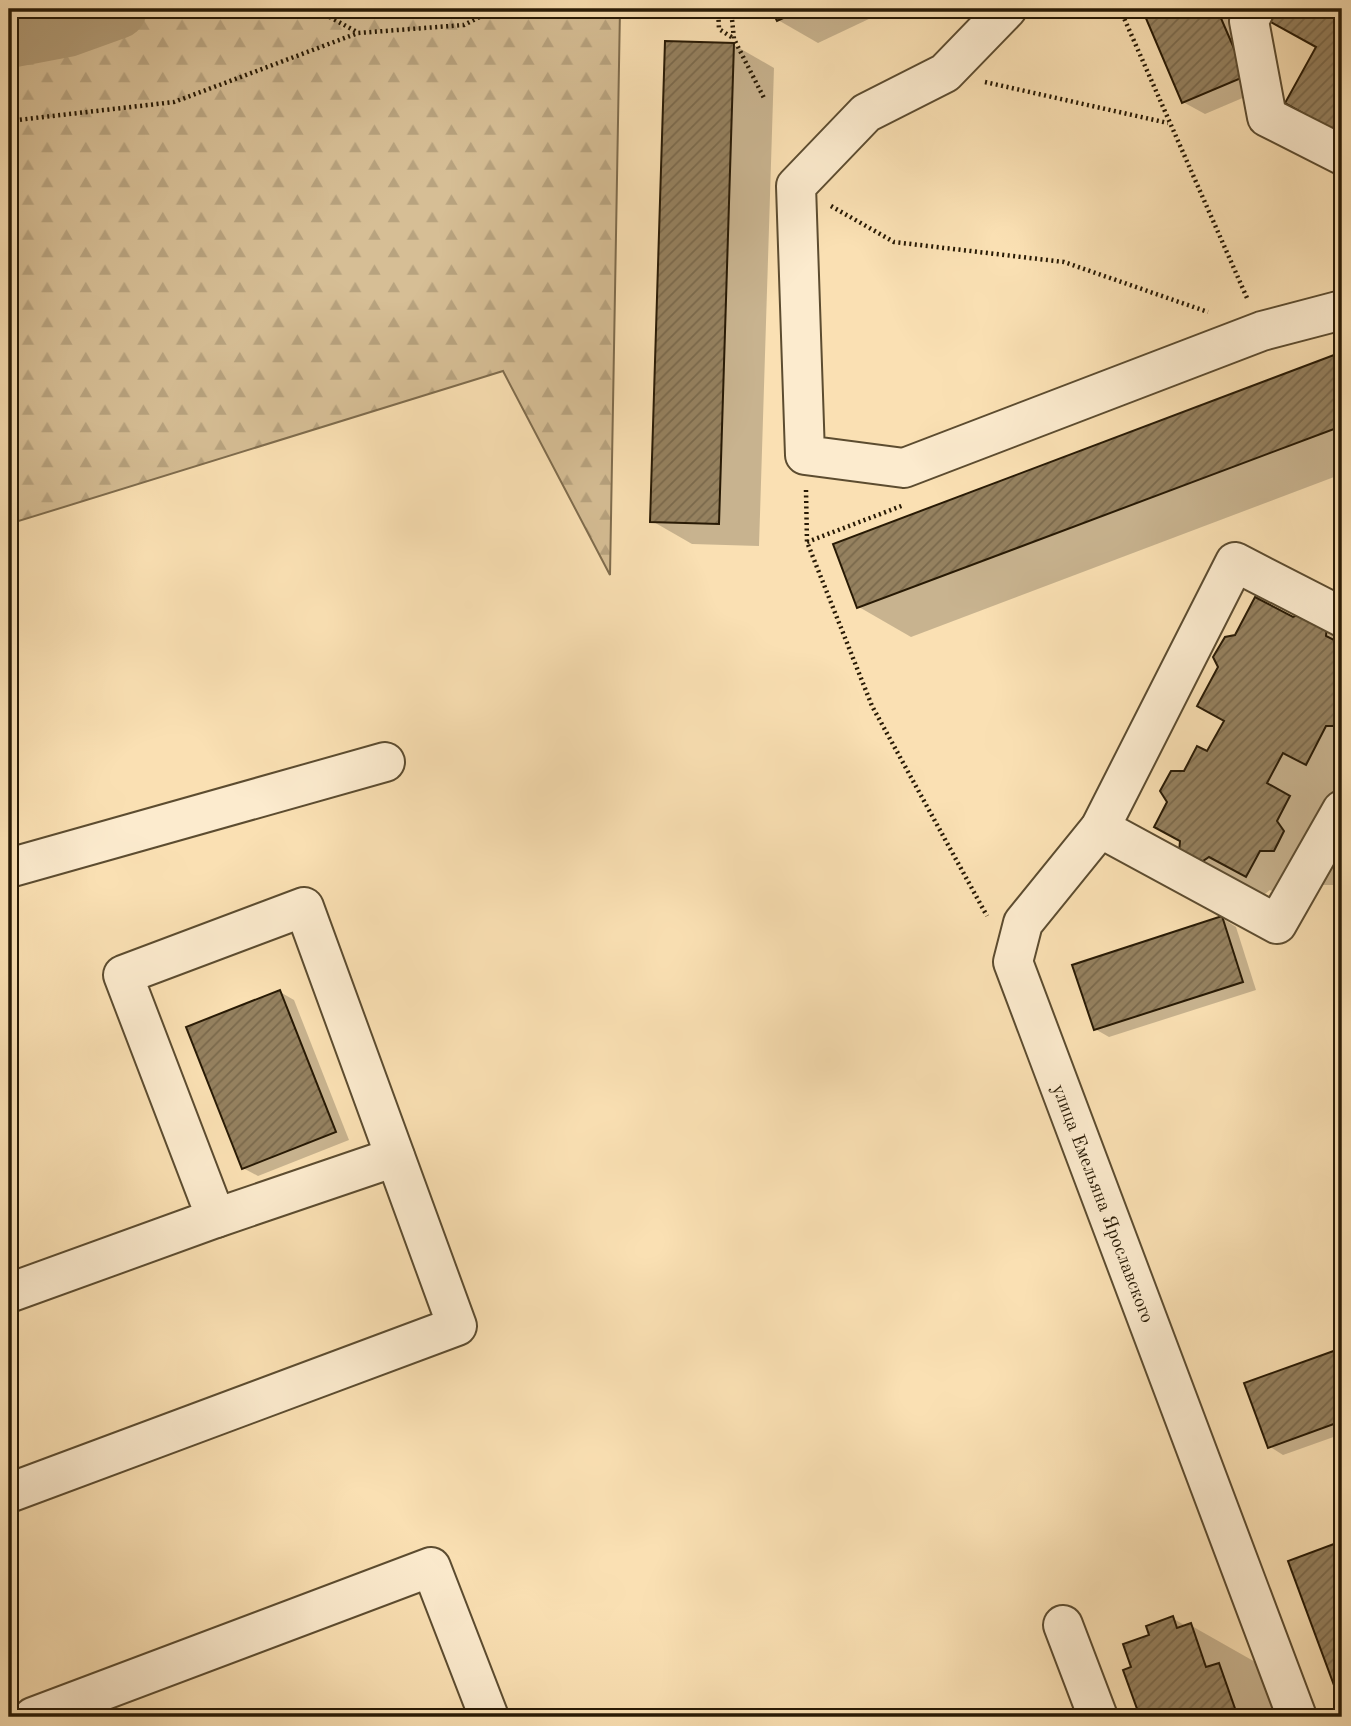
<svg xmlns="http://www.w3.org/2000/svg" width="1351" height="1726" viewBox="0 0 1351 1726" font-family="'Old Standard TT',serif">
	<style>
		.forest { fill: url(#forest-firs); stroke: #7f6c4d; stroke-width: 2 }
		.shadow { fill: #0003 }
		.lines { fill: none; stroke-linecap: round; stroke-linejoin: round }
		.river { stroke: #b39d78; stroke-width: 60 }
		.building { fill: url(#building-hatch); stroke: #281a05; stroke-width: 2 }
		.minor-casing { stroke: #5c4c30; stroke-width: 42 }
		.path { stroke: #281a05; stroke-width: 4.5; stroke-dasharray: 2 3.5; stroke-linecap: butt }
		.minor { stroke: #fcebce; stroke-width: 38 }
		.labels { text-anchor: middle; stroke-width: 5; stroke-linejoin: round; paint-order: stroke }
		.street-label { font-size: 19px; fill: #281a05; stroke: #fcebce }
	</style>
	<defs>
		<pattern id="forest-firs" width="22" height="20" patternUnits="userSpaceOnUse" patternTransform="scale(1.75)"><rect width="22" height="20" fill="#d6be95"/><path d="M5 1l3.5 6h-7zM16 11l3.5 6h-7z" fill="#b8a37f"/></pattern>
		<pattern id="building-hatch" width="6" height="6" patternUnits="userSpaceOnUse" patternTransform="scale(1.75)"><rect width="6" height="6" fill="#95815f"/><path d="M-1 1l2-2M0 6l6-6M5 7l2-2" fill="none" stroke="#7a694c"/></pattern>
	</defs>
	<rect width="100%" height="100%" fill="#fae0b3"/>
	<filter id="stains"><feTurbulence type="fractalNoise" baseFrequency=".00286" numOctaves="4"/><feColorMatrix values="0 0 0 0 .2 0 0 0 0 .09 0 0 0 0 .02 0 0 0 .5 -.17"/></filter>
	<radialGradient id="worn" r=".72"><stop offset=".6" stop-color="#630" stop-opacity="0"/><stop offset="1" stop-color="#630" stop-opacity=".3"/></radialGradient>
	<polygon class="forest" points="9,9 620,9 610,575 503,371 9,524"/>
	<g class="shadow">
		<polygon points="773,9 890,9 818,43 778,20"/>
		<polygon points="1144,9 1232,9 1266,88 1205,114 1183,102"/>
		<polygon points="1278,9 1342,9 1342,134 1287,103 1318,47 1272,20"/>
		<polygon points="667,43 734,45 774,68 759,546 692,544 652,521"/>
		<polygon points="1342,354 1342,474 911,637 859,607 835,545"/>
		<polygon points="1302,615 1342,637 1342,790 1327,819 1342,871 1335,885 1321,885 1307,911 1270,890 1261,897 1181,851 1185,773 1208,753 1293,619"/>
		<polygon points="1222,918 1236,927 1256,990 1109,1037 1095,1029"/>
		<polygon points="280,992 294,1000 349,1140 258,1176 243,1168"/>
		<polygon points="1342,1350 1342,1434 1283,1455 1269,1446 1247,1384"/>
		<polygon points="1342,1543 1342,1696 1290,1562"/>
		<polygon points="1172,1618 1186,1626 1190,1625 1257,1663 1290,1717 1142,1717 1125,1671 1133,1669 1151,1636"/>
		<polygon points="403,1712 412,1717 390,1717"/>
	</g>
	<g class="lines">
		<polyline class="river" points="9,38 67,27 117,9"/>
	</g>
	<g class="building">
		<polygon points="771,9 803,9 777,21"/>
		<polygon points="1142,9 1217,9 1246,76 1182,103"/>
		<polygon points="1276,9 1342,9 1342,135 1285,103 1316,47 1269,21"/>
		<polygon points="665,41 734,43 719,524 650,522"/>
		<polygon points="1342,352 1342,426 857,608 833,544"/>
		<polygon points="1255,597 1293,617 1302,613 1327,626 1326,636 1342,644 1342,720 1339,726 1326,726 1306,765 1283,753 1267,783 1290,796 1277,821 1284,831 1274,851 1260,851 1246,877 1209,857 1200,863 1179,852 1180,841 1154,827 1167,802 1160,791 1171,771 1184,771 1197,746 1207,751 1224,721 1197,706 1218,667 1213,657 1225,637 1235,635"/>
		<polygon points="1222,916 1243,982 1094,1030 1072,965"/>
		<polygon points="280,990 336,1132 242,1169 186,1027"/>
		<polygon points="1342,1348 1342,1421 1268,1448 1244,1383"/>
		<polygon points="1342,1541 1342,1694 1338,1696 1288,1561"/>
		<polygon points="1173,1616 1177,1628 1191,1623 1206,1667 1219,1663 1238,1717 1140,1717 1123,1670 1131,1667 1123,1644 1149,1635 1146,1626"/>
	</g>
	<g class="lines">
		<defs>
			<g id="minor">
				<polyline points="1007,9 945,73 866,113 796,186 805,455 904,468 1262,331 1342,310"/>
				<polyline points="1255,9 1249,21 1267,117 1342,155"/>
				<polyline points="1100,828 1277,924 1342,810"/>
				<polyline points="9,868 385,762"/>
				<polyline points="216,1218 395,1157"/>
				<polyline points="9,1293 216,1218 123,975 304,907 457,1326 9,1493"/>
				<polyline points="1063,1625 1098,1717"/>
				<polyline points="33,1717 431,1567 489,1717"/>
				<polyline points="1297,1717 1013,962 1023,923 1100,828 1235,562 1342,617"/>
			</g>
		</defs>
		<use href="#minor" class="minor-casing"/>
		<g class="path">
			<polyline points="315,9 357,32"/>
			<polyline points="718,9 719,29 733,38"/>
			<polyline points="731,9 734,39 765,100"/>
			<polyline points="1120,9 1247,298"/>
			<polyline points="985,82 1168,123"/>
			<polyline points="9,121 174,102 358,33 464,25 495,9"/>
			<polyline points="831,206 894,242 1064,262 1208,312"/>
			<polyline points="806,490 807,542 872,706 987,916"/>
			<polyline points="807,542 904,505"/>
		</g>
		<use href="#minor" class="minor"/>
	</g>
	<g class="labels">
		<g class="street-label">
			<text transform="translate(1104 1203) rotate(69)" y="7">улица Емельяна Ярославского</text>
		</g>
	</g>
	<rect width="1351" height="1726" fill="none" stroke="#fae0b3" stroke-width="35"/>
	<rect x="10" y="10" width="1330" height="1705" fill="none" stroke="#281a05" stroke-width="3.5"/>
	<rect x="18" y="18" width="1316" height="1691" fill="none" stroke="#281a05" stroke-width="2"/>
	<rect width="100%" height="100%" filter="url(#stains)"/>
	<rect width="100%" height="100%" fill="url(#worn)"/>
</svg>
